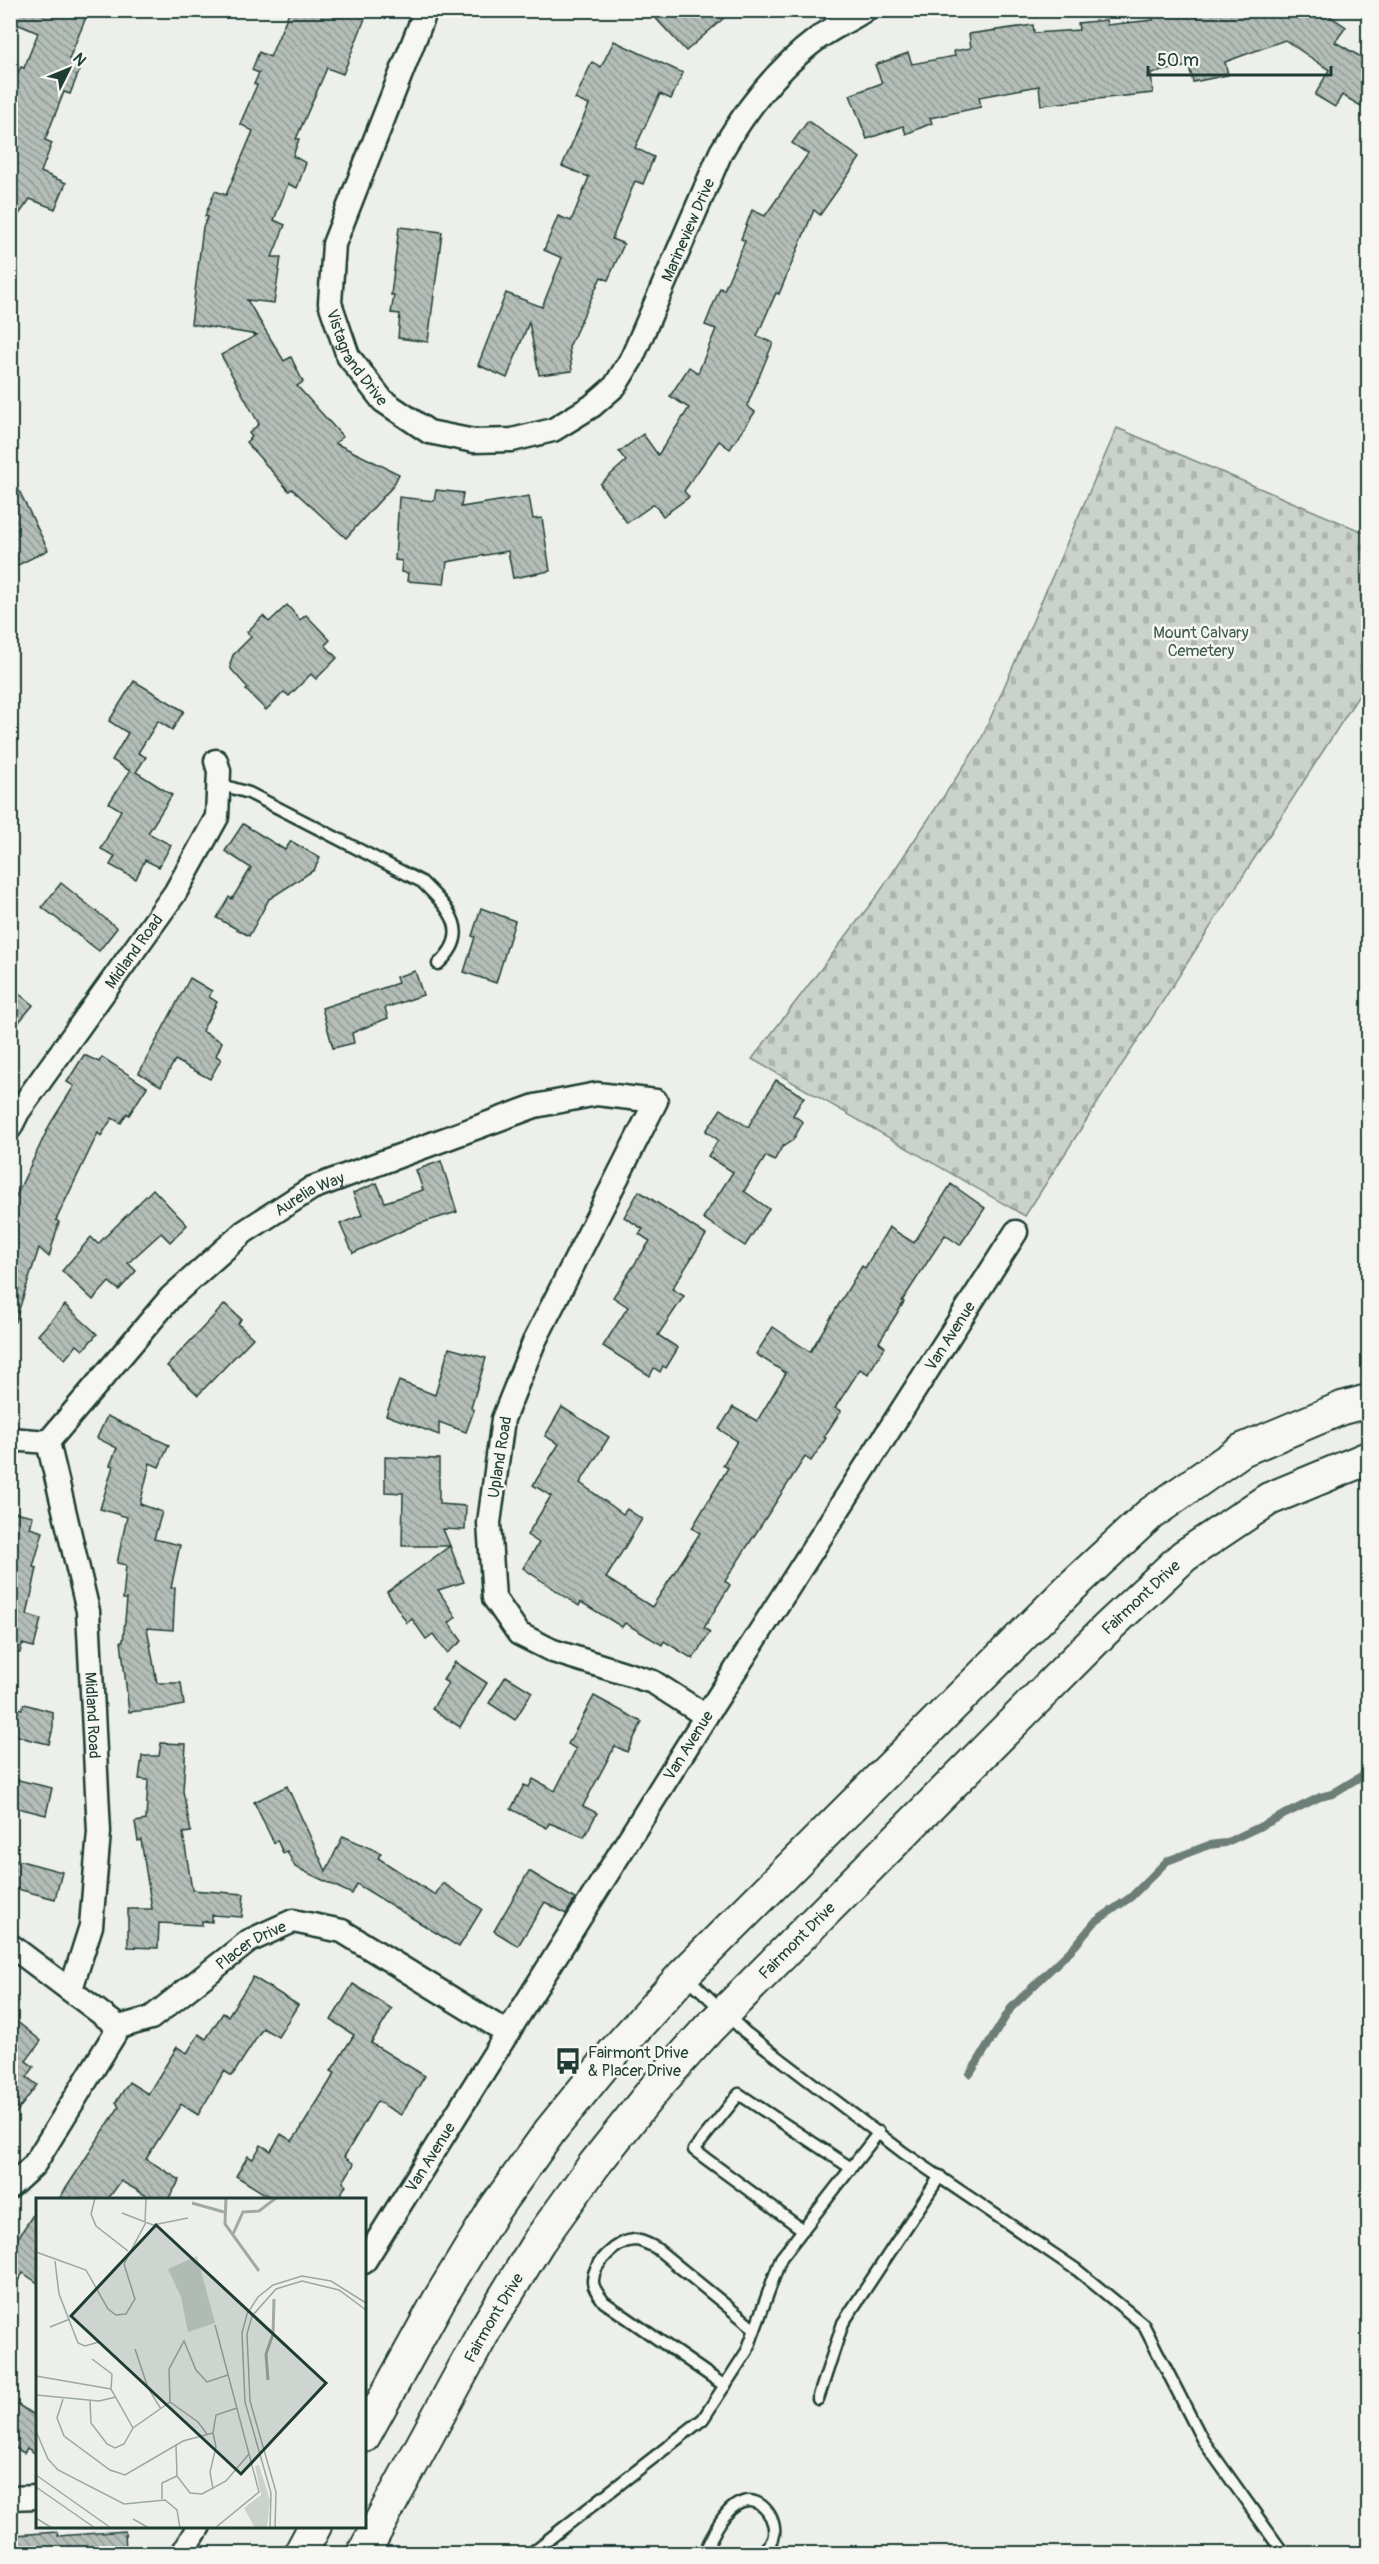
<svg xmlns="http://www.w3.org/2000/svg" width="1379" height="2564" viewBox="0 0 1379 2564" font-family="Pangolin,sans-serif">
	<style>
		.cemetery { fill: url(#cemetery-stones); stroke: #758880; stroke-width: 1.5 }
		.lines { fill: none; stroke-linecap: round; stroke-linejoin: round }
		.stream { stroke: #6c7e77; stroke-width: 8 }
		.building { fill: url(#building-back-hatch); stroke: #1f3d34; stroke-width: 1.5 }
		.service-casing { stroke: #1f3d34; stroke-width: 15 }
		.minor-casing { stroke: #1f3d34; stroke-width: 27 }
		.secondary-casing { stroke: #1f3d34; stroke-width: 36 }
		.service { stroke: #f6f6f2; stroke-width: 10 }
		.minor { stroke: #f6f6f2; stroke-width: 22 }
		.secondary { stroke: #f6f6f2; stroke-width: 32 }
		.labels { text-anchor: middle; stroke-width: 5; stroke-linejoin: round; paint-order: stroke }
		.street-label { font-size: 16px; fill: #1f3d34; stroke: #f6f6f2 }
		.park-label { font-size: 16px; fill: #415b52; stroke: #f6f6f2 }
		.poi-label { font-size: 16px; fill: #1f3d34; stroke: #f6f6f2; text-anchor: start }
		.inset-river { fill: none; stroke: #9faaa4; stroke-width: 3 }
		.inset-road { fill: none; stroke: #9ba8a1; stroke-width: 1.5 }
		.view { fill: #1f3d34; fill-opacity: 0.15; stroke: #1f3d34; stroke-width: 3 }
		.inset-edge { fill: none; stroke: #1f3d34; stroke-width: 3 }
	</style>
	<defs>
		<pattern id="cemetery-stones" width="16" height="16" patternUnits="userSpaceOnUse" patternTransform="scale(1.5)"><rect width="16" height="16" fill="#cbd2cc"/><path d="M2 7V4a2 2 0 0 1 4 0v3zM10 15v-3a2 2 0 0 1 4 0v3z" fill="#aeb5b0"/></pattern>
		<pattern id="building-back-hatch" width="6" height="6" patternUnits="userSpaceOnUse" patternTransform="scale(1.5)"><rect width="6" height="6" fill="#b4bdb8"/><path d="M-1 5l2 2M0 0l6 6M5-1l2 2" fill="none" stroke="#929b96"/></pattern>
	</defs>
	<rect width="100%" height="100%" fill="#edefea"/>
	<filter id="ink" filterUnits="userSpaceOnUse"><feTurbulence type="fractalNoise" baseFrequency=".0167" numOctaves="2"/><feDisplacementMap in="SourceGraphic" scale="12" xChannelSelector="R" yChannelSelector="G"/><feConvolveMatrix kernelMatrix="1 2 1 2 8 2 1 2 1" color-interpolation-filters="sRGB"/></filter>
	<g filter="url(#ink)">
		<polygon class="cemetery" points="1117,428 1368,534 1368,681 1025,1216 752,1059 879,893 980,742"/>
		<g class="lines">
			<polyline class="stream" points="970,2074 1011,2008 1075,1946 1095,1922 1131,1897 1167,1861 1209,1845 1225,1843 1255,1829 1320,1797 1332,1794 1368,1772"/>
		</g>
		<g class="building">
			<polygon points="10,10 89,10 69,59 82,64 70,94 64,92 45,140 52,143 41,172 66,183 55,209 30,199 10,227 10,73 16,76 21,67 24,68 38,33 10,21"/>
			<polygon points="290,10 353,10 366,16 343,74 327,68 296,139 299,139 293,156 306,163 297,188 288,184 274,220 285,225 272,257 281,257 274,303 247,300 284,361 291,357 303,382 297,386 343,437 335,443 399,474 393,486 346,538 292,489 289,491 246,442 252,437 249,433 259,424 221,355 257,335 191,324 203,227 208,217 205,216 215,191 226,195 253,131 240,124 257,85 254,84 259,73 252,70 259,52 270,57"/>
			<polygon points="648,10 733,10 686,51"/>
			<polygon points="1152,10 1180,10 1181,16 1209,10 1321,10 1346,27 1335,42 1368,61 1368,110 1342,95 1335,107 1315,95 1329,70 1285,40 1225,62 1228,75 1193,82 1189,66 1151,73 1153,93 1041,105 1039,86 979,97 981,107 930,118 932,123 906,134 903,126 867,139 850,95 882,83 875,65 908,53 912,64 955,56 954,51 971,48 969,34 1033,25 1034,33 1079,30 1078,23 1106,20 1107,25 1153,20"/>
			<polygon points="614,41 683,73 671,99 660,94 635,148 654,157 643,184 635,181 612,239 624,244 608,280 601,277 569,347 572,371 539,375 529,322 507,378 478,365 506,293 542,307 562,258 544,250 558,216 571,221 589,177 562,166 589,105 575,99 592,62 601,67"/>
			<polygon points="808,121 860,158 820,215 814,210 779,294 776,293 757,336 773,343 747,406 755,412 730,449 719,441 684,491 689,497 663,516 654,504 627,523 600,484 626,461 619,452 643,434 658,455 689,408 670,396 689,367 698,373 716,329 705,325 720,288 724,290 745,241 741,239 752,210 765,216 808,154 792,143"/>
			<polygon points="399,227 442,232 428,342 398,338 400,314 391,313 394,295 391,295"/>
			<polygon points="10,472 48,550 10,569"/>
			<polygon points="436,490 463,493 461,507 529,496 533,519 542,518 550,571 513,578 508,551 447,562 444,584 407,581 408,573 401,572 402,561 395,560 399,497 434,501"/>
			<polygon points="287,605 300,620 306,615 330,640 325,645 337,658 316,679 311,674 289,696 284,692 266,710 246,690 248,688 231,669 230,664 233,655 251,637 247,632 263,616 269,622"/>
			<polygon points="134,681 184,711 172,730 158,721 138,753 146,757 136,772 172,795 148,833 171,845 159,867 145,860 136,879 110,865 115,856 101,849 121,810 109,803 130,771 112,760 128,733 109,721"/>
			<polygon points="243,824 285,850 291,841 320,858 314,870 269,899 249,936 217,918 229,897 232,899 251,868 225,851"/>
			<polygon points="61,883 117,928 99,951 42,907"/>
			<polygon points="481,908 515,921 496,983 464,972 475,937 472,936"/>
			<polygon points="415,971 423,995 385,1008 388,1018 352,1033 354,1043 333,1048 322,1008 398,983 396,977"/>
			<polygon points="190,978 212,991 209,997 217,1002 202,1031 222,1042 216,1056 221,1059 210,1079 175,1060 161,1086 139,1073"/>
			<polygon points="10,987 33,1005 10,1033"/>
			<polygon points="84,1055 99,1062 102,1057 147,1087 129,1115 127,1113 121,1123 112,1118 101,1136 98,1133 56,1220 59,1222 49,1257 39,1248 15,1322 10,1321 10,1209 50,1124 74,1086 67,1082"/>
			<polygon points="776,1080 804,1097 793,1115 803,1122 793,1140 782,1147 774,1161 766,1156 744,1191 769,1209 745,1246 703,1218 733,1172 708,1156 718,1140 706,1131 721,1109 748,1127"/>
			<polygon points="441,1161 457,1212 415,1225 353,1253 340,1224 362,1215 353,1193 377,1183 385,1202 423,1190 416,1170"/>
			<polygon points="951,1184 985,1208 960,1245 945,1235 902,1301 904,1302 879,1342 885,1347 868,1374 860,1369 835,1408 841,1411 824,1437 826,1438 811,1461 805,1457 725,1581 730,1585 704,1628 710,1632 693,1659 664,1641 662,1645 625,1623 622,1627 581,1602 579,1606 523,1568 539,1543 527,1535 551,1496 533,1485 559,1444 545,1436 562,1407 609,1437 580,1483 623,1514 627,1509 642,1519 606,1578 652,1607 700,1533 692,1528 728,1468 723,1465 737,1441 719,1429 733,1407 757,1421 786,1373 756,1354 773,1327 810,1352 862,1266 865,1268 889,1227 914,1243"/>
			<polygon points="153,1189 187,1225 170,1242 161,1233 128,1263 136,1271 119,1290 109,1282 93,1300 62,1271 91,1237 98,1244"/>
			<polygon points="639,1191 706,1235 672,1289 684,1296 658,1335 678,1348 666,1368 663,1366 660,1372 654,1368 650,1376 603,1346 628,1307 613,1297 650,1241 639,1234 643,1229 624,1217"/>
			<polygon points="225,1304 241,1319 238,1324 253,1338 198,1395 167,1366"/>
			<polygon points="65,1305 97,1334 83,1350 77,1345 65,1359 38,1335"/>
			<polygon points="449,1348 486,1358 471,1408 474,1410 466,1432 439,1422 439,1435 386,1415 399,1381 435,1395"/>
			<polygon points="107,1416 169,1445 159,1467 150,1463 140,1504 162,1512 154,1539 180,1545 171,1588 175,1588 173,1630 147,1628 157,1683 181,1683 184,1705 169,1708 129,1712 121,1641 123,1641 127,1599 123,1599 126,1565 117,1563 127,1517 100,1509 113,1466 110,1465 117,1448 97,1438"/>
			<polygon points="385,1457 439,1459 439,1504 466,1506 465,1530 443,1529 450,1546 402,1546 403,1493 385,1492"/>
			<polygon points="10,1511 33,1516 30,1528 43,1532 33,1567 37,1568 27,1615 41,1619 34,1647 22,1644 20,1653 10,1652"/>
			<polygon points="450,1546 464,1582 438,1590 456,1617 449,1623 462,1641 447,1653 433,1634 426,1639 412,1619 407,1623 387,1592"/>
			<polygon points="455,1662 487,1683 460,1727 432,1709 448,1683 443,1680"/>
			<polygon points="506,1676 532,1692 515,1720 489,1703"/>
			<polygon points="594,1696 642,1722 627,1752 615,1746 583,1806 597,1813 584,1837 549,1823 547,1828 511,1809 524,1785 529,1787 533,1779 555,1791 576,1749 568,1744"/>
			<polygon points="24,1704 53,1712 53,1728 49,1744 27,1739 10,1733 10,1706 22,1709"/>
			<polygon points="161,1743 186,1744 183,1791 191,1832 183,1833 192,1890 244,1894 242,1917 212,1915 212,1922 202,1921 202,1925 159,1923 158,1948 128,1947 128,1909 152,1909 141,1840 138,1841 135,1822 146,1820 148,1780 139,1779 142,1756 159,1756"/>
			<polygon points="10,1778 52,1788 46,1815 10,1806"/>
			<polygon points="287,1786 326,1871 343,1836 381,1853 378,1858 435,1895 443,1883 482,1909 459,1947 357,1884 352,1894 295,1867 287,1851 283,1853 277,1840 274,1843 254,1802"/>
			<polygon points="10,1858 62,1872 55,1899 10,1887"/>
			<polygon points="529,1871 575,1899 566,1914 545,1902 518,1946 494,1931"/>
			<polygon points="253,1977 298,2005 278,2037 263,2028 232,2076 224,2071 198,2115 181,2104 146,2159 180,2180 168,2199 152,2199 121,2181 108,2199 59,2199 119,2107 116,2102 129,2082 148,2094 177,2047 187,2053 199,2034 206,2039 223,2013 228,2016"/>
			<polygon points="353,1984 392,2009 371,2043 425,2076 401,2115 377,2101 344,2157 354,2164 343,2182 346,2185 338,2199 273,2199 236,2176 248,2156 253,2159 261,2145 271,2151 281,2134 292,2141 300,2130 335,2073 331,2071 354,2035 331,2020"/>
			<polygon points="10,2016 41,2041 26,2061 34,2067 27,2077 37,2085 10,2121"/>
			<polygon points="38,2207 38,2283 23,2273 10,2293 10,2250"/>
			<polygon points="10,2400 38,2417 38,2455 27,2448 24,2453 10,2445"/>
			<polygon points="125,2531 126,2553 15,2553 15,2535 57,2532 58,2536"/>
		</g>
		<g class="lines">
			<defs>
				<g id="service">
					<path d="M219 784 249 793 422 882C448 908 474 932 438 964"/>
					<polyline points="686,1976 745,2032 904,2153 1077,2270 1143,2324 1202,2439 1284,2554"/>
					<polyline points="803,2230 694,2150 739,2094 851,2168"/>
					<path d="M725 2386 604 2302C600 2296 593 2289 593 2282 592 2264 617 2241 634 2240 642 2240 650 2245 656 2248L755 2329"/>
					<polyline points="818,2399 843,2323 940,2176"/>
					<polyline points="530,2554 703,2419 747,2351 781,2258 879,2132"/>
					<path d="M704 2554C711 2538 724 2507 743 2502 762 2496 779 2521 773 2539 771 2544 764 2549 761 2554"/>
				</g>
				<g id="minor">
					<path id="s1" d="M426 10 334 244 330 303 348 356 383 401 429 432 474 441 512 440 553 430 592 406 615 386 632 358 721 152C746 109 777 69 817 39 832 28 850 20 865 10"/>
					<path id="s2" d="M10 1128 18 1112 175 893 217 817 219 771 216 761"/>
					<polyline points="10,1439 48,1442"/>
					<path id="s3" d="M48 1442 171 1297 244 1232 312 1188 535 1106 597 1094 656 1101 534 1342 503 1419 489 1523 494 1598 519 1634 553 1651 653 1682 706 1716"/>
					<path id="s4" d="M48 1442 88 1611 99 1832 91 1926 71 1989"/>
					<path id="s5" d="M10 1945 119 2027 151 2018 249 1941 293 1921 342 1931 508 2033"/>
					<polyline points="10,2187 34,2165 119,2027"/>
					<path id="s6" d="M364 2262 706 1716 1016 1232"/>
					<polyline points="10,2498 38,2497"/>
					<polyline points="182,2554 199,2526"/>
				</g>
				<g id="secondary">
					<polyline points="364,2436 440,2298 493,2211 550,2131 615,2051 684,1974 1068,1590 1150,1514 1242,1450 1342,1408 1368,1401"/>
					<polyline points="300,2554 315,2526"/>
					<path id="s7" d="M363 2554 487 2326 539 2241 594 2165 656 2087 708 2029 1106 1629 1184 1556 1269 1499 1368 1458"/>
				</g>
			</defs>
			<use href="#service" class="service-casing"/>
			<use href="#minor" class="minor-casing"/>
			<use href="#secondary" class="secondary-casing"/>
			<use href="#service" class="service"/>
			<use href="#minor" class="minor"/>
			<use href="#secondary" class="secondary"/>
		</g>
	</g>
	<defs>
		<symbol id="bus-bare" viewBox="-9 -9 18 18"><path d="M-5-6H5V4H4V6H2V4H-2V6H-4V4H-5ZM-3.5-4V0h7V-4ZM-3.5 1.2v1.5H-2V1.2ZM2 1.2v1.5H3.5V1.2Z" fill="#1f3d34" stroke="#f6f6f2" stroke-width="2.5" paint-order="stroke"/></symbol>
	</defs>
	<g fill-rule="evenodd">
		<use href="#bus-bare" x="549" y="2042" width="38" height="38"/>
	</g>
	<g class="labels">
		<g class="street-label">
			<text dy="6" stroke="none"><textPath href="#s1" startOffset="854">Marineview Drive</textPath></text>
			<text dy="6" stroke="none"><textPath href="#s1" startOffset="372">Vistagrand Drive</textPath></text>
			<text dy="6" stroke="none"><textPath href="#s2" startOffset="216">Midland Road</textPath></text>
			<text dy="6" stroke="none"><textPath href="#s3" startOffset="364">Aurelia Way</textPath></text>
			<text dy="6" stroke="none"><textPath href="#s6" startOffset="1096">Van Avenue</textPath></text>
			<text transform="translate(499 1457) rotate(-81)" y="6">Upland Road</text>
			<text dy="6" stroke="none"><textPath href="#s7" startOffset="1242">Fairmont Drive</textPath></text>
			<text dy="6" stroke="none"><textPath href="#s4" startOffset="278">Midland Road</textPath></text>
			<text dy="6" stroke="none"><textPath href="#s6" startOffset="610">Van Avenue</textPath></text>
			<text dy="6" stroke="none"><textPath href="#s7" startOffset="756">Fairmont Drive</textPath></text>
			<text dy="6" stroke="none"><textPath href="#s5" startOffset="294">Placer Drive</textPath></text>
			<text dy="6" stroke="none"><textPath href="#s6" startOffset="124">Van Avenue</textPath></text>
			<text dy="6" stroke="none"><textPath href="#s7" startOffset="270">Fairmont Drive</textPath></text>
		</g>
		<g class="park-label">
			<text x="1201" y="638">Mount Calvary<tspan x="1201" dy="18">Cemetery</tspan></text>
		</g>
		<g class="poi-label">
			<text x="588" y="2058">Fairmont Drive<tspan x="588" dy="18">&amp; Placer Drive</tspan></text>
		</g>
	</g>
	<g transform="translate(36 2198)">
		<rect width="330" height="330" fill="#edefea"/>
		<path d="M161 58 179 125 152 134 145 99 132 71Z" fill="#cbd2cc"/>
		<path d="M223 267 234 302 231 330H219L208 310 225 297 219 268Z" fill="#cbd2cc"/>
		<path class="inset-river" d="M190 0 189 26 223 73M156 5 188 14M197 36 207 14 223 13 240 0M232 182 230 156 237 136 238 101"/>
		<path class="inset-road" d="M59 0 55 16 60 28 92 53M86 15 117 27 152 20M0 54 50 72 72 111 80 117 90 116 99 101 88 66 109 26 110 0M19 63 23 96 42 145 49 148 63 144M14 129 34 121M99 151 112 190 125 211M56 161 76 176 75 191 97 230M0 178 75 191M0 197 63 203 80 199M27 201 21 220 28 238 74 272 89 277 147 243 177 235 180 217 201 210M54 203 55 225 71 246 79 250 88 246 97 230 134 204M134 204 133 171 148 143 160 172 171 184 192 177M134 204 162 224 171 236M0 233 12 261 22 272 88 306 129 302 141 312 144 330M177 235 180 249 174 274 177 291M0 277 75 330M141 278 154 295 166 296 190 283 213 256M0 289 59 330M126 301V285L141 278 140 247M0 320 16 330M97 321 113 330M179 330 223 294 179 127M234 330 235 295 209 204 206 135 211 116 222 99 237 87 266 78 295 83 330 105M239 330 240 294 214 203 211 136 216 118 240 91 266 83 303 92 330 112"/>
		<path class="view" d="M120 27 290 185 205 276 35 118Z"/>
		<rect width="330" height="330" class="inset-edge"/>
	</g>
	<rect width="1379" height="2564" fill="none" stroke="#f6f6f2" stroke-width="36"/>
	<rect x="18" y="18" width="1343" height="2528" fill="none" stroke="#1f3d34" stroke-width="2" filter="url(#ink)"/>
	<g transform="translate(69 69) rotate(47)" stroke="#f6f6f2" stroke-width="4.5" paint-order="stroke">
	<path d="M0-4.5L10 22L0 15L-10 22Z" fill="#1f3d34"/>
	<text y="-9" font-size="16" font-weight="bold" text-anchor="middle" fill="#1f3d34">N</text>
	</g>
	<path d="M1148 66v9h183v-9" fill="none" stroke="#1f3d34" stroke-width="3"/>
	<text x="1157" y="66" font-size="18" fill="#1f3d34" stroke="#f6f6f2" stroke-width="4.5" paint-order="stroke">50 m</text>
</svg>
